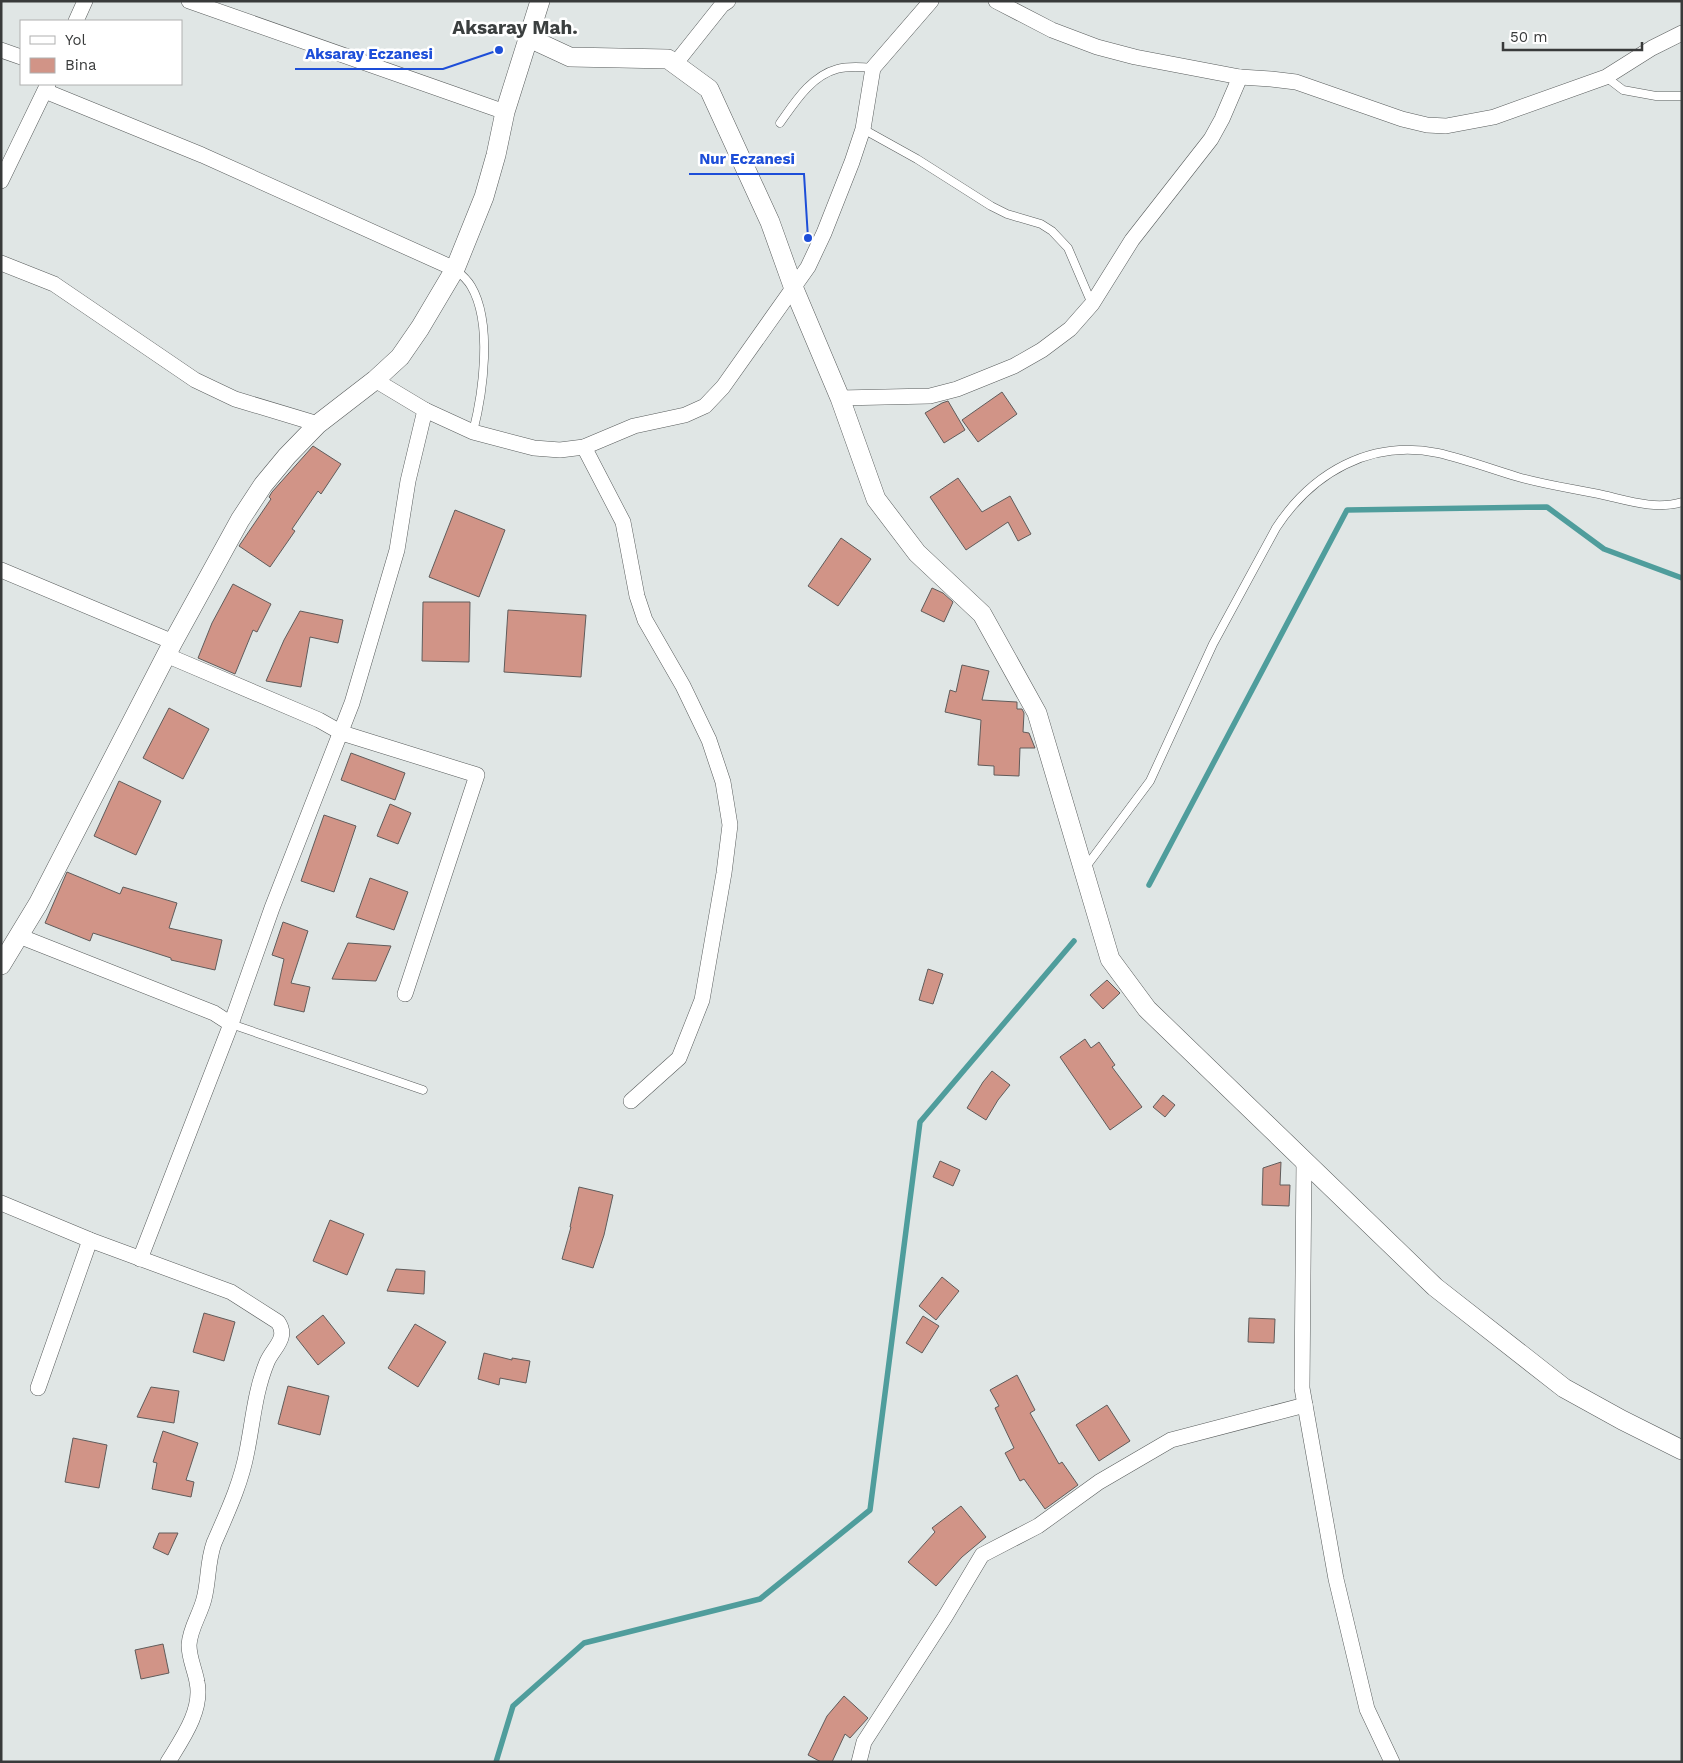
<svg xmlns="http://www.w3.org/2000/svg" width="1683" height="1763" viewBox="0 0 1683 1763" font-family="'Work Sans',sans-serif">
	<style>
		.lines { fill: none; stroke-linecap: round; stroke-linejoin: round }
		.stream { stroke: #4f9d9c; stroke-width: 5.5 }
		.building { fill: #d19487; stroke: #605c5b }
		.service-casing { stroke: #585c5c; stroke-width: 9 }
		.minor-casing { stroke: #585c5c; stroke-width: 16 }
		.tertiary-casing { stroke: #585c5c; stroke-width: 20 }
		.service { stroke: #fff; stroke-width: 8 }
		.minor { stroke: #fff; stroke-width: 15 }
		.tertiary { stroke: #fff; stroke-width: 19 }
		.labels { text-anchor: middle; stroke-width: 5; stroke-linejoin: round; paint-order: stroke }
		.district-label { font-size: 19px; font-weight: bold; fill: #3b3f3f; stroke: #fff }
		.leader { fill: none; stroke: #1d4ed8; stroke-width: 2 }
		.callout-dot { fill: #1d4ed8; stroke: #fff; stroke-width: 2 }
		.callout-label { font-size: 15px; text-anchor: middle; font-weight: bold; fill: #1d4ed8; stroke: #fff; stroke-width: 5; stroke-linejoin: round; paint-order: stroke }
	</style>
	<rect width="100%" height="100%" fill="#e0e6e5"/>
	<g class="lines">
		<g class="stream">
			<polyline points="1149,885 1347,510 1547,507 1604,549 1682,578"/>
			<polyline points="496,1762 513,1706 584,1643 760,1599 870,1510 920,1122 1074,941"/>
		</g>
	</g>
	<g class="building">
		<polygon points="1002,392 1017,414 978,442 962,420"/>
		<polygon points="948,401 965,430 944,443 925,413 942,403"/>
		<polygon points="313,446 341,464 321,494 318,491 292,529 295,531 270,567 239,546 271,499 269,497 272,492"/>
		<polygon points="958,478 982,512 1010,496 1031,534 1018,541 1008,522 966,550 930,497"/>
		<polygon points="455,510 505,530 479,597 429,577"/>
		<polygon points="841,538 871,559 838,606 808,586"/>
		<polygon points="233,584 271,604 257,632 253,630 235,674 198,658 212,623"/>
		<polygon points="932,588 943,593 953,602 944,622 921,611"/>
		<polygon points="423,602 470,602 469,662 422,661"/>
		<polygon points="508,610 586,615 581,677 504,672"/>
		<polygon points="300,611 343,620 338,643 310,637 301,687 266,681 284,640"/>
		<polygon points="962,665 989,671 982,700 1017,702 1017,709 1022,709 1024,713 1023,732 1029,733 1035,748 1020,748 1019,776 994,775 994,766 978,765 981,720 945,712 950,690 956,692"/>
		<polygon points="169,708 209,729 183,779 143,758"/>
		<polygon points="351,753 405,773 395,800 341,780"/>
		<polygon points="119,781 161,801 136,855 94,836"/>
		<polygon points="390,804 411,813 398,844 377,836"/>
		<polygon points="324,815 356,826 334,892 301,881"/>
		<polygon points="67,872 120,894 123,887 177,903 169,928 222,940 215,970 171,960 171,958 93,933 90,941 45,923"/>
		<polygon points="370,878 408,892 394,930 356,917"/>
		<polygon points="283,922 308,931 291,983 310,987 304,1012 274,1005 284,959 272,955"/>
		<polygon points="348,943 391,946 376,981 332,979"/>
		<polygon points="928,969 943,974 933,1004 919,1000"/>
		<polygon points="1107,980 1120,993 1103,1009 1090,995"/>
		<polygon points="1085,1039 1091,1048 1099,1042 1115,1065 1112,1067 1142,1107 1110,1130 1060,1057"/>
		<polygon points="992,1071 1010,1085 998,1100 986,1120 967,1108 983,1082"/>
		<polygon points="1163,1095 1175,1105 1165,1117 1153,1107"/>
		<polygon points="940,1161 960,1170 953,1186 933,1177"/>
		<polygon points="1281,1162 1280,1185 1290,1185 1289,1206 1262,1205 1263,1168"/>
		<polygon points="579,1187 613,1195 604,1235 593,1268 562,1259 571,1227 570,1227"/>
		<polygon points="330,1220 364,1234 347,1275 313,1261"/>
		<polygon points="396,1269 425,1271 424,1294 387,1291"/>
		<polygon points="942,1277 959,1291 936,1320 919,1306"/>
		<polygon points="204,1313 235,1322 224,1361 193,1352"/>
		<polygon points="323,1315 345,1343 318,1365 296,1337"/>
		<polygon points="923,1316 939,1326 922,1353 906,1343"/>
		<polygon points="1249,1318 1275,1319 1274,1343 1248,1342"/>
		<polygon points="415,1324 446,1342 418,1387 388,1368"/>
		<polygon points="484,1353 512,1360 512,1358 530,1361 526,1383 500,1378 499,1385 478,1379"/>
		<polygon points="1017,1375 1035,1410 1030,1413 1059,1464 1062,1462 1078,1485 1045,1509 1024,1479 1020,1481 1005,1453 1014,1448 995,1408 999,1406 990,1390"/>
		<polygon points="288,1386 329,1396 320,1435 278,1424"/>
		<polygon points="151,1387 179,1391 174,1423 137,1417"/>
		<polygon points="1107,1405 1130,1441 1099,1461 1076,1425"/>
		<polygon points="163,1431 198,1443 186,1480 194,1482 191,1497 152,1489 157,1463 153,1462"/>
		<polygon points="73,1438 107,1445 99,1488 65,1482"/>
		<polygon points="961,1506 986,1537 962,1557 936,1586 908,1562 935,1532 932,1528"/>
		<polygon points="159,1533 178,1533 168,1555 153,1548"/>
		<polygon points="163,1644 169,1673 141,1679 135,1650"/>
		<polygon points="844,1696 868,1718 850,1738 845,1734 832,1762 821,1762 808,1755 827,1716"/>
	</g>
	<g class="lines">
		<defs>
			<g id="service">
				<polyline points="1606,77 1623,90 1656,96 1682,96"/>
				<path d="M780 123C795 102 811 76 837 69 848 66 862 67 873 68"/>
				<polyline points="863,129 917,159 991,206 1007,214 1041,224 1052,231 1068,248 1092,304"/>
				<path d="M455 269C461 274 467 279 471 286 493 323 483 393 473 432"/>
				<path d="M1085 868 1150 781 1213 644 1276 528C1312 473 1370 439 1438 453 1465 459 1491 469 1518 477 1546 485 1575 489 1603 495 1629 501 1656 510 1682 502"/>
				<polyline points="231,1024 423,1090"/>
			</g>
			<g id="minor">
				<polyline points="189,1 505,112"/>
				<polyline points="996,1 1052,30 1097,47 1135,57 1240,77 1271,79 1296,82 1402,119 1427,125 1446,126 1494,117 1606,77 1652,48 1682,33"/>
				<polyline points="76,21 85,1"/>
				<polyline points="1,50 21,57"/>
				<polyline points="675,64 722,5 728,1"/>
				<polyline points="45,91 202,155 455,269"/>
				<polyline points="1,181 48,84"/>
				<polyline points="1,263 54,284 195,380 235,399 318,424"/>
				<polyline points="840,398 930,396 957,389 1014,366 1042,350 1070,329 1092,304 1132,240 1211,139 1222,119 1240,77"/>
				<polyline points="425,410 473,432 534,448 560,450 584,447 634,426 685,415 705,406 723,387 808,267 824,233 852,162 863,129 873,68 931,1"/>
				<polyline points="584,447 623,522 637,596 645,620 683,686 709,740 723,782 730,825 724,873 702,1000 679,1058 631,1101"/>
				<polyline points="1,570 173,642"/>
				<polyline points="166,655 319,720 342,733 477,775 405,994"/>
				<polyline points="19,936 214,1013 231,1024 272,908 352,703 397,550 408,481 425,410 375,380"/>
				<polyline points="1304,1160 1302,1388 1336,1579 1367,1709 1392,1762"/>
				<path d="M1 1203 90 1240 231 1292 278 1322C289 1338 273 1348 267 1362 255 1391 253 1421 247 1451 241 1484 227 1513 214 1543 207 1563 209 1580 204 1599 200 1615 190 1628 189 1645 189 1658 195 1670 197 1682 203 1710 182 1739 168 1762"/>
				<polyline points="140,1259 231,1024"/>
				<polyline points="38,1388 90,1240"/>
				<polyline points="859,1762 864,1742 945,1617 982,1555 1038,1526 1099,1482 1171,1440 1305,1405"/>
			</g>
			<g id="tertiary">
				<polyline points="529,38 570,57 668,59 709,89 770,222 794,289 840,398 876,499 917,553 982,614 1037,713 1110,959 1147,1009 1435,1287 1564,1388 1622,1420 1682,1450"/>
				<polyline points="1,965 38,904 173,642 240,520 263,485 287,456 318,424 375,380 400,357 420,328 455,269 484,197 496,155 505,112 540,1"/>
			</g>
		</defs>
		<use href="#service" class="service-casing"/>
		<use href="#minor" class="minor-casing"/>
		<use href="#tertiary" class="tertiary-casing"/>
		<use href="#service" class="service"/>
		<use href="#minor" class="minor"/>
		<use href="#tertiary" class="tertiary"/>
	</g>
	<g class="labels">
		<g class="district-label">
			<text x="515" y="34">Aksaray Mah.</text>
		</g>
	</g>
	<path class="leader" d="M499 50L443 69H295M808 238L804 174H689"/>
	<g class="callout-dot">
		<circle cx="499" cy="50" r="5"/>
		<circle cx="808" cy="238" r="5"/>
	</g>
	<g class="callout-label">
		<text x="369" y="59">Aksaray Eczanesi</text>
		<text x="747" y="164">Nur Eczanesi</text>
	</g>
	<rect width="1683" height="1763" fill="none" stroke="#383a3a" stroke-width="5"/>
	<rect x="20" y="20" width="162" height="65" fill="#ffffff" stroke="#afb0b0"/>
	<rect x="30" y="36" width="25" height="8" fill="#ffffff" stroke="#afb0b0"/>
	<text x="65" y="45" font-size="15" fill="#383a3a">Yol</text>
	<rect x="30" y="58" width="25" height="15" fill="#d19487" stroke="#afb0b0"/>
	<text x="65" y="70" font-size="15" fill="#383a3a">Bina</text>
	<path d="M1503 42v8h139v-8" fill="none" stroke="#383a3a" stroke-width="2.5"/>
	<text x="1510" y="42" font-size="15" fill="#383a3a" stroke="#ffffff" stroke-width="4" paint-order="stroke">50 m</text>
</svg>
